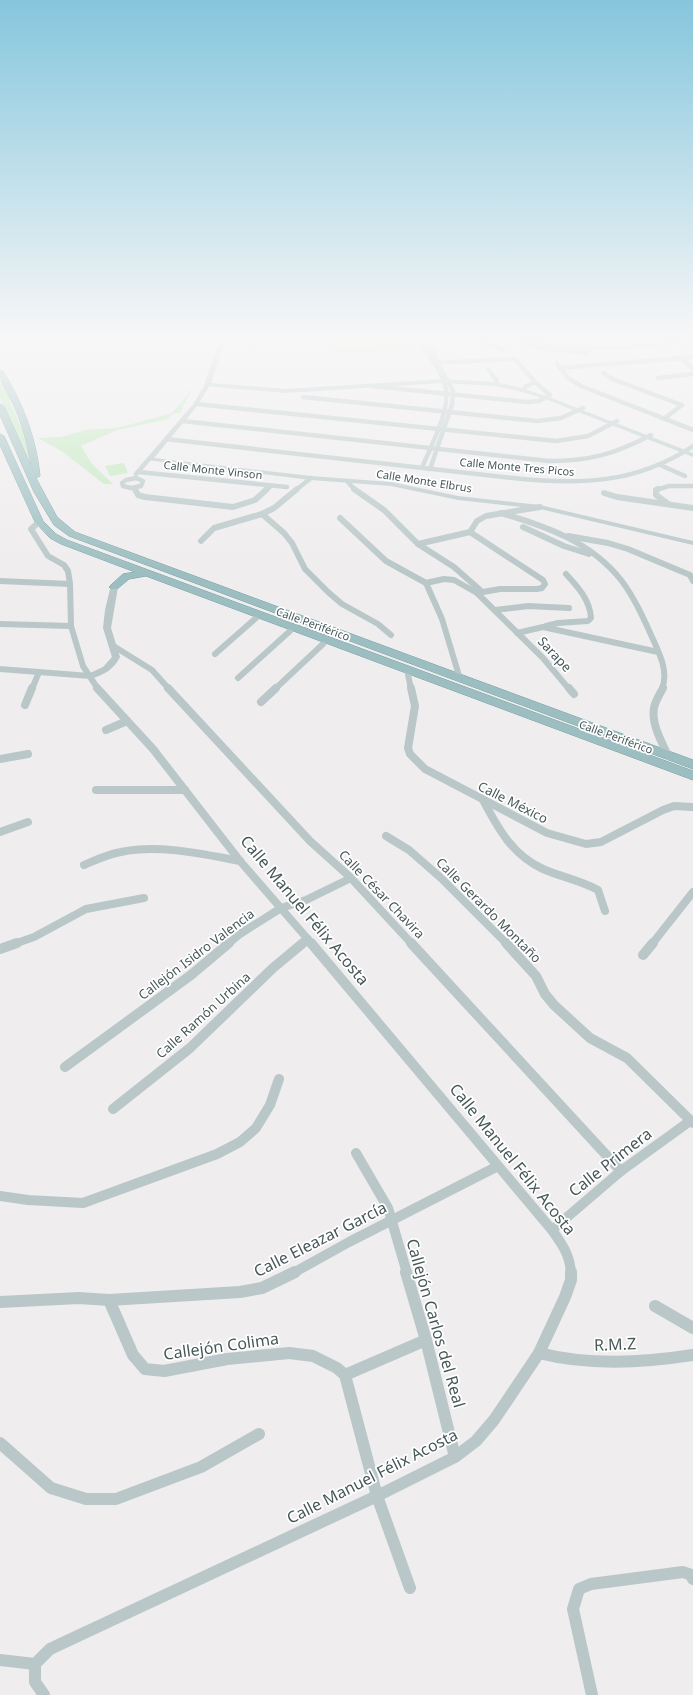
<svg xmlns="http://www.w3.org/2000/svg" width="693" height="1695" viewBox="0 0 693 1695" font-family="'Noto Sans',sans-serif">
	<style>
		.green { fill: #c2e9bf }
		.lines { fill: none; stroke-linecap: round; stroke-linejoin: round }
		.trunk-casing { stroke: #759fa2; stroke-width: 1 }
		.minor-far4 { stroke: #b9c7c8; stroke-width: 4.5 }
		.minor-far3 { stroke: #b9c7c8; stroke-width: 6 }
		.minor-far2 { stroke: #b9c7c8; stroke-width: 8 }
		.minor-far1 { stroke: #b9c7c8; stroke-width: 10 }
		.minor { stroke: #b9c7c8; stroke-width: 12 }
		.tertiary { fill: #b9c7c8; fill-rule: evenodd }
		.secondary { fill: #b7c9ca; fill-rule: evenodd }
		.primary { fill: #afc8c9; fill-rule: evenodd }
		.trunk { fill: #9cbec0; fill-rule: evenodd }
		.labels { text-anchor: middle; stroke-width: 3.5; stroke-linejoin: round; paint-order: stroke }
		.far-street-label { font-size: 11px; fill: #475758; stroke: #fff }
		.street-label { font-size: 13px; fill: #475758; stroke: #fff }
		.near-street-label { font-size: 16px; fill: #475758; stroke: #fff }
	</style>
	<rect width="100%" height="100%" fill="#efedee"/>
	<g class="green">
		<polygon points="354,336 403,336 409,350 336,354 329,337"/>
		<polygon points="0,378 9,396 10,402 24,434 33,469 0,398"/>
		<path d="M193 388 180 413C175 413 171 413 169 419L117 430 81 446 91 463 113 484H104L63 452 38 438 61 437 86 430 117 428 172 413Z"/>
		<polygon points="124,463 128,473 110,476 105,466"/>
	</g>
	<g class="lines">
		<defs>
			<g id="trunk">
				<path d="M0 371H3C23 403 36 438 40 476L36 478 57 517 75 532 693 760V769L69 536 54 525 34 492 0 415V404L4 406 31 466C28 446 23 427 15 408 10 396 0 384 0 371Z"/>
				<polygon points="0,434 4,436 43,521 56,534 67,540 693,771 693,780 146,576 129,579 117,589 111,589 109,587 111,585 123,574 135,572 61,544 50,538 35,522 0,445"/>
			</g>
		</defs>
		<use href="#trunk" class="trunk-casing"/>
		<g class="minor-far4">
			<path d="M416 336C426 352 442 370 446 389 450 411 430 448 422 468"/>
			<polyline points="424,336 453,391 452,405 430,469"/>
			<polyline points="472,336 503,350"/>
			<polyline points="501,336 542,348 587,353"/>
			<path d="M540 336C586 344 632 339 678 336"/>
			<polyline points="224,338 262,336"/>
			<polyline points="686,342 693,347"/>
			<polyline points="682,358 693,369"/>
			<polyline points="557,363 568,378 581,386 693,430"/>
			<polyline points="560,368 693,357"/>
			<polyline points="488,369 497,381"/>
			<polyline points="603,373 615,380 682,405 665,418"/>
			<polyline points="658,378 693,374"/>
			<polyline points="371,386 527,402 539,401 550,395 535,382 515,359 432,363"/>
			<polyline points="525,387 535,382"/>
			<polyline points="303,397 537,421 561,418 583,408"/>
			<polyline points="196,404 556,441 588,436 617,421"/>
			<path d="M182 421 549 461C590 461 615 454 651 435"/>
			<path d="M166 439 513 478C579 485 636 484 693 446"/>
			<polyline points="660,465 685,476"/>
			<polyline points="138,472 287,487"/>
			<polyline points="136,474 149,459"/>
			<polygon points="136,478 143,481 141,486 131,488 123,486 122,483 126,480"/>
			<polyline points="348,482 355,490"/>
			<polyline points="134,488 135,490"/>
			<polyline points="266,490 271,486"/>
			<polyline points="296,490 311,478"/>
			<polyline points="656,490 669,486 693,486"/>
		</g>
		<g class="minor-far3">
			<polyline points="135,489 138,495 145,497 233,507 255,500 267,489"/>
			<polyline points="354,489 384,510 418,544 454,567 480,590"/>
			<polyline points="658,489 656,490 656,495 667,503"/>
			<polyline points="604,493 617,497 693,508"/>
			<path d="M501 513C546 526 591 542 621 580 634 597 643 617 652 637 659 653 669 671 662 689"/>
			<polyline points="262,514 284,533 292,543 305,569 328,592 342,604 378,624 391,635"/>
			<polyline points="340,518 386,561 426,583"/>
			<polyline points="39,522 31,529 48,556 64,565 68,571 70,584 71,626 83,666 98,689"/>
			<polyline points="523,527 564,546 589,554"/>
			<polyline points="470,532 543,580 545,584 542,588 537,589 500,589 477,593"/>
			<polyline points="568,536 608,543 628,549 690,575 693,581"/>
			<polyline points="201,541 214,528 262,514 274,508 297,489"/>
			<polyline points="418,544 470,532 477,521 486,516 540,507"/>
			<polyline points="0,581 70,584"/>
			<polyline points="426,583 444,579 454,580 477,593 543,658 569,689"/>
			<polyline points="426,583 442,619 460,679"/>
			<polyline points="495,610 528,606 569,608"/>
			<polyline points="0,624 71,626"/>
			<path d="M546 626 558 623 588 621 591 618C590 600 578 587 566 574"/>
			<polyline points="517,633 543,627 658,652"/>
			<polyline points="115,647 152,670 169,689"/>
			<polyline points="215,654 256,618"/>
			<polyline points="407,670 411,689"/>
			<polyline points="238,678 290,631"/>
			<polyline points="32,689 39,672"/>
			<polyline points="275,689 323,644"/>
		</g>
		<g class="minor-far2">
			<polyline points="97,688 153,749 240,861 312,944"/>
			<polyline points="168,688 310,841 351,878 412,944"/>
			<polyline points="411,688 415,706 408,748 410,754 425,769 547,833 586,844 601,842 663,810 674,806 693,807"/>
			<polyline points="569,688 574,694"/>
			<path d="M663 688C660 694 655 701 654 708 651 724 662 742 668 756"/>
			<polyline points="261,702 276,688"/>
			<polyline points="25,705 32,688"/>
			<polyline points="106,730 127,721"/>
			<polyline points="0,759 28,754"/>
			<polyline points="96,790 185,790"/>
			<path d="M483 800C498 828 512 855 543 869 561 877 580 880 598 890L605 911"/>
			<polyline points="0,832 28,822"/>
			<polyline points="386,836 409,850 441,878 507,944"/>
			<path d="M84 865C96 860 108 854 121 852 160 844 202 854 240 861"/>
			<polyline points="14,944 34,937 86,909 144,898"/>
			<polyline points="228,944 240,934 281,908 306,900 351,878"/>
			<polyline points="302,944 308,939"/>
			<polyline points="652,944 693,892"/>
		</g>
		<g class="minor-far1">
			<path d="M311 943 552 1230C562 1244 570 1255 571 1273"/>
			<polyline points="411,943 621,1171"/>
			<polyline points="506,943 536,976 545,994 554,1005 590,1038 627,1058 693,1123"/>
			<polyline points="0,949 17,943"/>
			<polyline points="643,955 653,943"/>
			<polyline points="65,1067 191,975 229,943"/>
			<polyline points="113,1109 190,1048 273,968 303,943"/>
			<polyline points="356,1153 388,1208 407,1273"/>
			<polyline points="0,1196 28,1200 83,1203 217,1154 240,1142 256,1128 270,1105 279,1079"/>
			<polyline points="552,1230 621,1171 690,1121"/>
			<polyline points="293,1273 349,1242 498,1166"/>
		</g>
		<g class="minor">
			<polyline points="406,1272 426,1340 455,1457"/>
			<polyline points="109,1300 133,1355 145,1369 164,1371 227,1359 289,1353 313,1356 337,1368 345,1375 377,1496 410,1588"/>
			<polyline points="0,1302 79,1298 109,1300 240,1292 262,1288 295,1272"/>
			<polyline points="655,1306 693,1328"/>
			<path d="M539 1353C589 1366 642 1363 693 1355"/>
			<polyline points="345,1375 426,1340"/>
			<polyline points="0,1443 51,1488 86,1499 116,1499 201,1467 259,1434"/>
			<polyline points="0,1660 35,1664"/>
			<polyline points="35,1664 50,1649 377,1496 455,1457 476,1441 494,1420 539,1353 565,1297 571,1280 571,1272"/>
			<polyline points="35,1664 35,1682 44,1695"/>
			<polyline points="592,1695 573,1609 579,1589 591,1584 683,1572 691,1575 693,1579"/>
		</g>
		<g class="tertiary">
			<polygon points="205,384 210,385 198,405 154,458 311,476 391,482 458,496 540,505 693,541 693,545 540,509 458,500 391,486 311,480 147,460 147,458 194,403"/>
			<path d="M111 585H114L118 587 111 628 120 657C114 670 103 675 90 679L0 672V666L90 673 103 667 112 657 103 628 105 610Z"/>
		</g>
		<polygon class="secondary" points="221,336 227,336 211,383 286,389 443,379 495,382 522,388 549,397 693,453 693,457 545,399 519,391 495,386 443,383 286,393 205,386 204,385"/>
		<path class="primary" d="M511 336H519L558 344 580 346 625 345 693 338V342C639 347 581 358 528 342 522 340 515 339 511 336Z"/>
		<use href="#trunk" class="trunk"/>
	</g>
	<linearGradient id="sky" x2="0" y2="1"><stop stop-color="#85c6dd"/><stop offset="0.59" stop-color="#f8f7f7"/><stop offset="1" stop-color="#f8f7f7" stop-opacity="0"/></linearGradient>
	<rect width="693" height="573" fill="url(#sky)"/>
	<g class="labels">
		<g class="far-street-label">
			<text transform="translate(517 467) rotate(5)" y="4">Calle Monte Tres Picos</text>
			<text transform="translate(213 470) rotate(6)" y="4">Calle Monte Vinson</text>
			<text transform="translate(424 481) rotate(9)" y="4">Calle Monte Elbrus</text>
			<text transform="translate(313 624) rotate(20)" y="4">Calle Periférico</text>
			<text transform="translate(616 737) rotate(20)" y="4">Calle Periférico</text>
		</g>
		<g class="street-label">
			<text transform="translate(555 654) rotate(47)" y="5">Sarape</text>
			<text transform="translate(513 802) rotate(27)" y="5">Calle México</text>
			<text transform="translate(382 894) rotate(46)" y="5">Calle César Chavira</text>
			<text transform="translate(489 910) rotate(45)" y="5">Calle Gerardo Montaño</text>
			<text transform="translate(196 954) rotate(-37)" y="5">Callejón Isidro Valencia</text>
			<text transform="translate(203 1015) rotate(-42)" y="5">Calle Ramón Urbina</text>
		</g>
		<g class="near-street-label">
			<text transform="translate(305 910) rotate(50)" y="6">Calle Manuel Félix Acosta</text>
			<text transform="translate(513 1159) rotate(51)" y="6">Calle Manuel Félix Acosta</text>
			<text transform="translate(610 1162) rotate(-38)" y="6">Calle Primera</text>
			<text transform="translate(320 1239) rotate(-27)" y="6">Calle Eleazar García</text>
			<text transform="translate(436 1323) rotate(74)" y="6">Callejón Carlos del Real</text>
			<text transform="translate(615 1344) rotate(-2)" y="6">R.M.Z</text>
			<text transform="translate(221 1346) rotate(-8)" y="6">Callejón Colima</text>
			<text transform="translate(372 1476) rotate(-27)" y="6">Calle Manuel Félix Acosta</text>
		</g>
	</g>
</svg>
